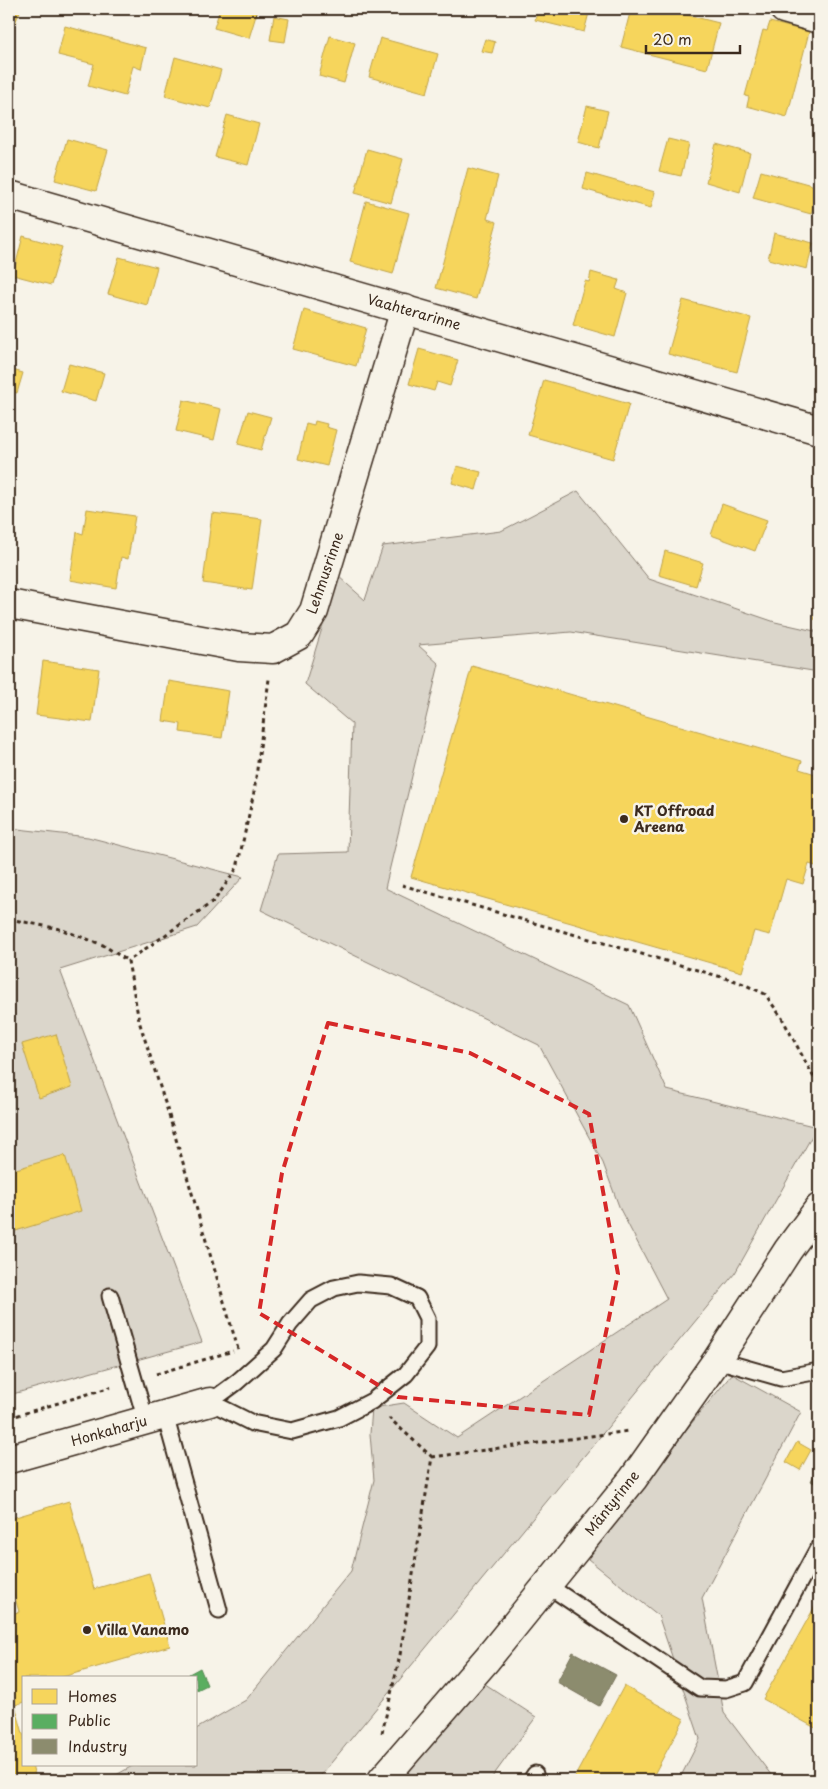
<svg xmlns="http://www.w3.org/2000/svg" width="828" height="1789" viewBox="0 0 828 1789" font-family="'Playpen Sans',sans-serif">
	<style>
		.green { fill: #dbd6cb; stroke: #8b8074 }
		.homes { fill: #f6d55c; stroke: #bea249 }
		.public { fill: #5aae61; stroke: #51864d }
		.industry { fill: #8c8c6e; stroke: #746f56 }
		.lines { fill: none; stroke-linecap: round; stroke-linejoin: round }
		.service-casing { stroke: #3b2a1e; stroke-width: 19 }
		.minor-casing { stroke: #3b2a1e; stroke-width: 31 }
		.path { stroke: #3b2a1e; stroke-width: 3; stroke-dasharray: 4 4; stroke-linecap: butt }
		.service { stroke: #f7f3e8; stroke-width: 15 }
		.minor { stroke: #f7f3e8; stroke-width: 28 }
		.marked { fill: none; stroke: #d62828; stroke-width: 4; stroke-dasharray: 10 6; stroke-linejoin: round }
		.poi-dot { fill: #3b2a1e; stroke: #f7f3e8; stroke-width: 2 }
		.labels { text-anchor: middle; stroke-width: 5; stroke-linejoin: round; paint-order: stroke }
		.street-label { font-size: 14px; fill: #3b2a1e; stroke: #f7f3e8 }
		.poi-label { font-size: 14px; font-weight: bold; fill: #3b2a1e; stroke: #f7f3e8; text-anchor: start }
	</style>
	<rect width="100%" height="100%" fill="#f7f3e8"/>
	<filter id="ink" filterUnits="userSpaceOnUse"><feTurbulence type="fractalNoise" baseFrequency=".02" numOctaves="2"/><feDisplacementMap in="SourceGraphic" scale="10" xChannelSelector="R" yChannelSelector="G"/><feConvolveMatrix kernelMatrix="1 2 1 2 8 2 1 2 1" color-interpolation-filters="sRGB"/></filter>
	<g filter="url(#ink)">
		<g class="green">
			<polygon points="578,491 649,579 775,622 819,632 819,672 571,632 418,645 439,664 385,888 629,1005 667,1090 817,1127 735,1273 317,1780 97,1780 118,1774 134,1765 196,1765 196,1729 246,1700 351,1571 374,1480 370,1434 372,1408 404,1403 457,1438 667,1299 620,1209 603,1163 539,1045 261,910 278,854 348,852 352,724 305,684 338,576 365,600 383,546 501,531"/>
			<polygon points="9,828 88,837 243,877 197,927 60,970 202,1342 9,1395"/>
			<polygon points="732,1374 801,1412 702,1598 724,1713 775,1780 679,1780 700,1739 658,1615 583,1555"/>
			<polygon points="479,1680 536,1717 490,1780 394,1780"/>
		</g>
		<g class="homes">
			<polygon points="9,9 21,9 15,23 9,21"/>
			<polygon points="220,9 258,9 249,38 214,28"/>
			<polygon points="538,9 590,9 584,32 535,20"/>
			<polygon points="631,9 663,9 719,23 707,69 621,47"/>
			<polygon points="274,16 289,19 285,42 270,40"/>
			<polygon points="770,22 809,32 787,117 747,106 749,97 745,96 763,30 767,31"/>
			<polygon points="65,26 146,48 141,69 133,66 125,96 88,86 94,64 58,55"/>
			<polygon points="330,36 355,43 344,83 319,76"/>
			<polygon points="380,38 438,54 427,93 369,77"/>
			<polygon points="485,39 495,42 492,53 481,51"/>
			<polygon points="175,57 221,70 210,108 165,96"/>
			<polygon points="587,106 608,111 599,148 578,142"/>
			<polygon points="227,115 259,124 248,165 215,157"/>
			<polygon points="67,139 108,150 96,191 55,180"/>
			<polygon points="668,139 689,144 681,176 659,171"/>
			<polygon points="716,144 750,153 740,192 706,182"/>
			<polygon points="367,149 403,159 391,203 355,193"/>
			<polygon points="468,168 498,176 487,219 497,222 476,299 436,288"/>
			<polygon points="761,171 819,187 811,214 753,198"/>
			<polygon points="587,173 655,192 651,208 583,189"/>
			<polygon points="366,201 409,213 393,274 350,262"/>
			<polygon points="774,233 813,243 807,269 768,259"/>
			<polygon points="23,236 62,247 51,285 13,275"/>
			<polygon points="119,257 157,267 147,305 108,294"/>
			<polygon points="591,272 619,280 616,289 627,293 615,337 573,325 585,281 589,282"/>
			<polygon points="683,300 751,318 737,372 668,354"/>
			<polygon points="304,310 366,328 356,366 293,349"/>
			<polygon points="419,349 458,360 450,386 437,382 434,391 409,384"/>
			<polygon points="69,364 104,373 96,401 61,391"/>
			<polygon points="9,369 23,373 17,393 9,391"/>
			<polygon points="544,380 629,404 613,459 528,435"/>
			<polygon points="183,400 221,409 214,440 176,431"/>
			<polygon points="248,411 271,417 261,450 238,444"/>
			<polygon points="315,421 327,424 326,427 336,430 327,466 298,459 306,423 314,425"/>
			<polygon points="457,466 481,472 476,490 452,483"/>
			<polygon points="722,504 767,520 755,551 711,535"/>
			<polygon points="87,509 135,516 128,559 121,557 116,588 70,580 77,532 83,534"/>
			<polygon points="212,513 262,519 252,590 203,583"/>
			<polygon points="665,551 703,563 696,586 659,575"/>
			<polygon points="819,601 819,621 814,619"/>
			<polygon points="43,661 99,669 92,722 36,715"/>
			<polygon points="472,666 802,761 799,769 819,775 819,867 809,864 803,884 786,879 770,935 754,931 742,972 411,877"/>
			<polygon points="169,681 229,691 222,738 180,732 181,724 163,721"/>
			<polygon points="56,1034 72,1087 39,1098 22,1044"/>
			<polygon points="65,1155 81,1211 9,1233 9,1171"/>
			<polygon points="797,1442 811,1450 800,1470 786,1462"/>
			<polygon points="69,1501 94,1589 149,1573 170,1646 59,1678 24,1678 24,1702 15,1705 24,1737 24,1765 32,1765 36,1779 9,1780 9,1614 19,1612 9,1576 9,1519"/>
			<polygon points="819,1599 819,1730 763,1699"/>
			<polygon points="624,1686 684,1719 651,1780 573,1780"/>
		</g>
		<polygon class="public" points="200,1668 207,1685 197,1690 196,1678 191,1678 189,1674"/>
		<g class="industry">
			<polygon points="819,1466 819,1486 811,1481"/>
			<polygon points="573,1652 616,1675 599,1706 557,1682"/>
		</g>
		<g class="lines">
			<defs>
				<g id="service">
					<polygon points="358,1283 391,1286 417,1298 427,1318 427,1347 406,1374 372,1401 339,1418 292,1431 252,1423 210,1402 237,1382 274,1349 290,1324 311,1300 334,1288"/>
					<polyline points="110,1296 146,1421"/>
					<polyline points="717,1360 781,1378 819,1371"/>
					<polyline points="165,1415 219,1610"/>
					<polyline points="547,1585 700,1688 726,1689 745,1683 817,1550"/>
					<polyline points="531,1780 535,1774"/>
				</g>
				<g id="minor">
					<polyline points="784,9 819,19"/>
					<polyline points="9,195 819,430"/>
					<polyline points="9,604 239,647 273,649 299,635 314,611 405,309"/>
					<polyline points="9,1459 210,1402"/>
					<polyline points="382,1780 487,1659 633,1479 717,1360 788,1250 819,1208"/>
				</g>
			</defs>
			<use href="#service" class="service-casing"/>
			<use href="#minor" class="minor-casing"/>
			<g class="path">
				<polyline points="402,885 739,982 765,994 782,1018 819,1087"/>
				<polyline points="9,919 60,929 103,945 128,961"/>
				<polyline points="238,1349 168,1112 139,1021 128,961 214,901 237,868 254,792 269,679"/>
				<polyline points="156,1374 233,1351"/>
				<polyline points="9,1418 111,1387"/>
				<polyline points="432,1457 629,1431"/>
				<polyline points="382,1733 400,1655 432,1457 389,1418"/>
			</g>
			<use href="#service" class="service"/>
			<use href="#minor" class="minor"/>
		</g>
	</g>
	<path class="marked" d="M328 1023 470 1053 589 1114 618 1274 589 1415 398 1397 259 1313 282 1173Z"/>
	<g class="poi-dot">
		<circle cx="624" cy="819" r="5"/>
		<circle cx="87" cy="1630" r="5"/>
	</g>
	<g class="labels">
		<g class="street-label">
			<text transform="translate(414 312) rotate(16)" y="5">Vaahterarinne</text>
			<text transform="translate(325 573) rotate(-71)" y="5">Lehmusrinne</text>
			<text transform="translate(109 1431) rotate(-16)" y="5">Honkaharju</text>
			<text transform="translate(612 1503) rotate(-52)" y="5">Mäntyrinne</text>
		</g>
		<g class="poi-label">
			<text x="634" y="816">KT Offroad<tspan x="634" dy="16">Areena</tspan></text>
			<text x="97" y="1635">Villa Vanamo</text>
		</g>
	</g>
	<rect width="828" height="1789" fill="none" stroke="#f7f3e8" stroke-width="30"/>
	<rect x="15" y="15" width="798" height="1759" fill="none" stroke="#3b2a1e" stroke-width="2" filter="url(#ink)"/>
	<rect x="22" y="1676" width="175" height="90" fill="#f7f3e8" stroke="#aca397"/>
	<rect x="32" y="1689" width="25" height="15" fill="#f6d55c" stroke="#aca397"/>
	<text x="68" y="1702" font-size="15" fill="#3b2a1e">Homes</text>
	<rect x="32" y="1714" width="25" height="15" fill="#5aae61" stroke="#aca397"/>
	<text x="68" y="1726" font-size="15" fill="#3b2a1e">Public</text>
	<rect x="32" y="1739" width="25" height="15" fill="#8c8c6e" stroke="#aca397"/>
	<text x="68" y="1752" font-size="15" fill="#3b2a1e">Industry</text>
	<path d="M646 45v8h94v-8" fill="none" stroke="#3b2a1e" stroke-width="2.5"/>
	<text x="653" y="45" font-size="15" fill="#3b2a1e" stroke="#f7f3e8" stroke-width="4" paint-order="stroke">20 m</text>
</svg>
